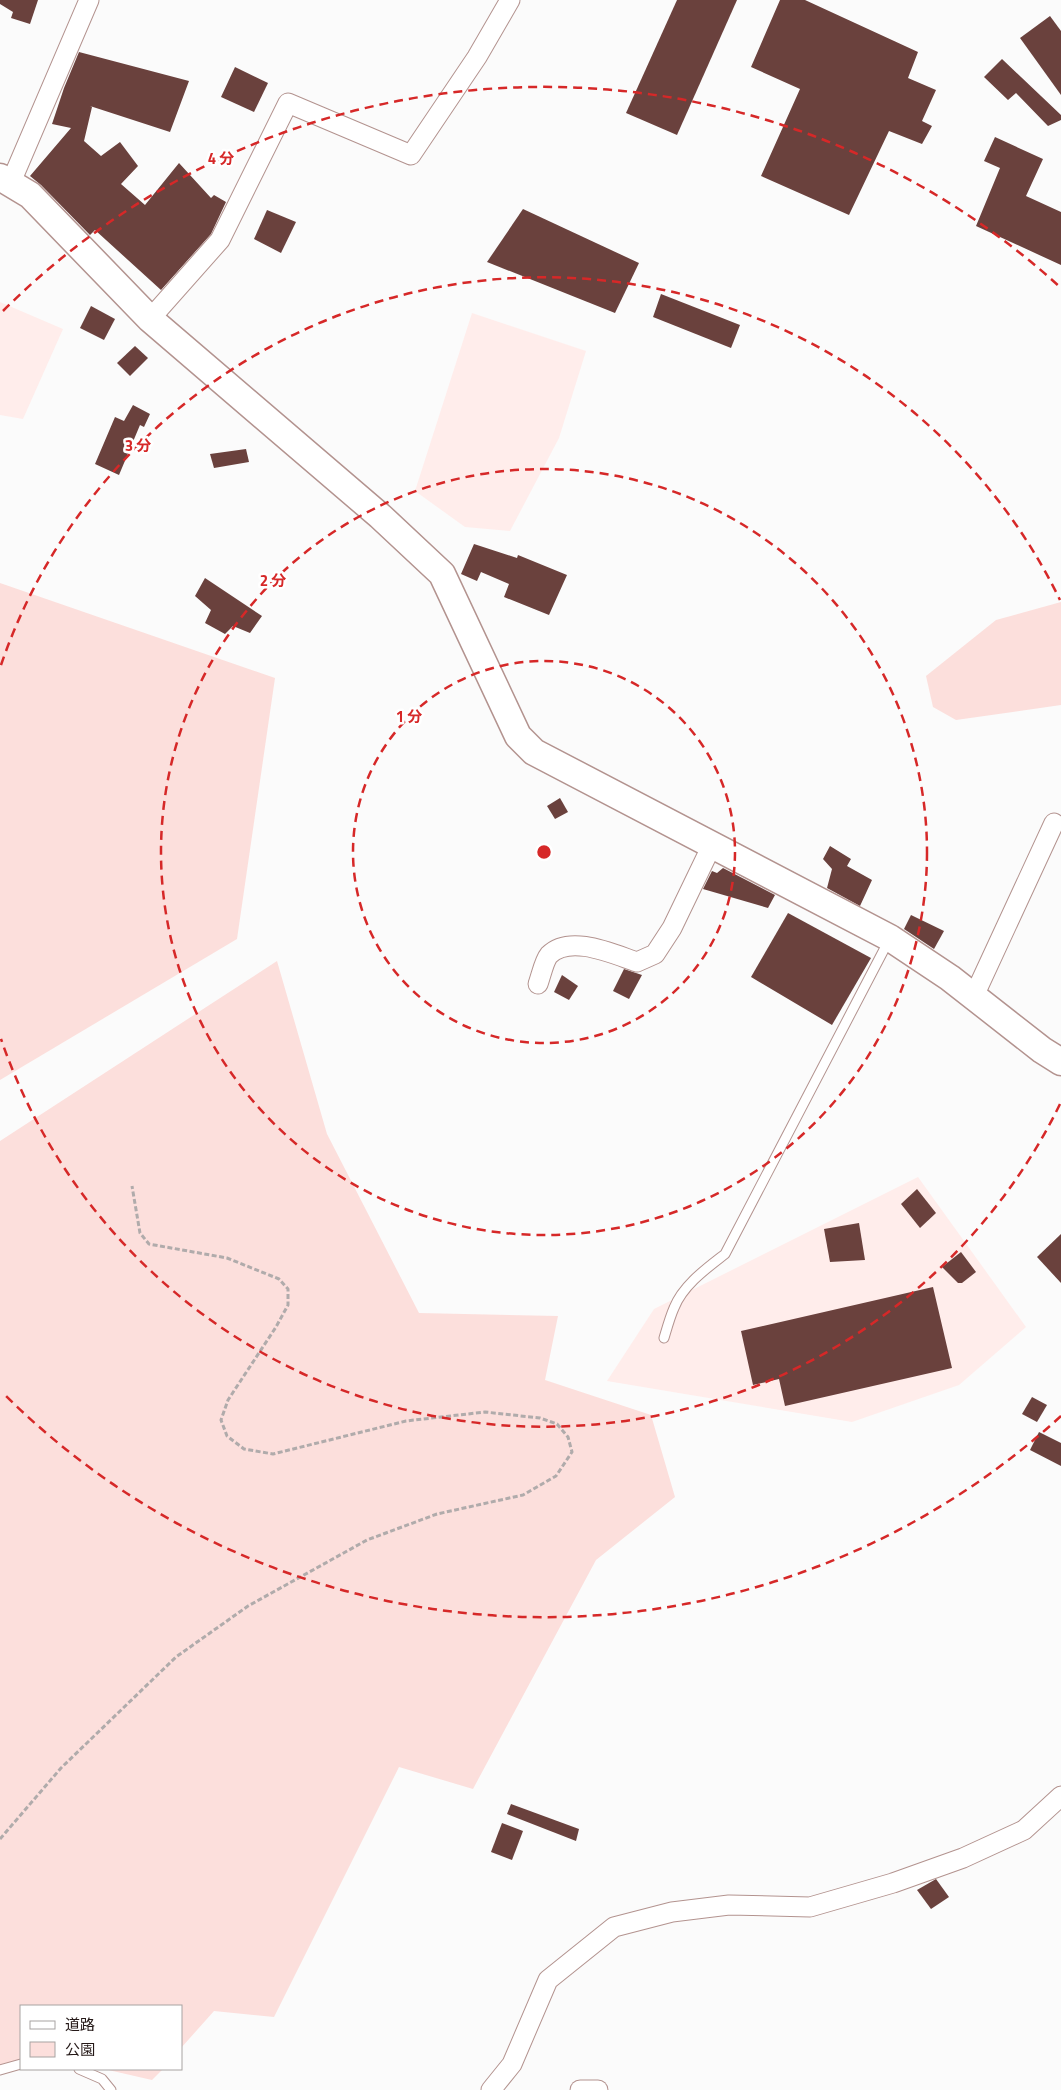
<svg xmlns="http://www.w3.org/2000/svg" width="1061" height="2090" viewBox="0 0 1061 2090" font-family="'Titillium Web','Noto Sans JP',sans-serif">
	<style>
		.built { fill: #ffedeb }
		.green { fill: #fcdfdc }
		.building { fill: #6a413d }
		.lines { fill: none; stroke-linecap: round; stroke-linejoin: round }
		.lane-casing { stroke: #b3938f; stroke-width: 11 }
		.street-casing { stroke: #b3938f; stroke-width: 21 }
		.secondary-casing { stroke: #b3938f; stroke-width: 29 }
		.path { stroke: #b0abab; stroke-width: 3; stroke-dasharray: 5 2.5; stroke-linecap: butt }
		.lane { stroke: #fff; stroke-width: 9 }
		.street { stroke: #fff; stroke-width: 19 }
		.secondary { stroke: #fff; stroke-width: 26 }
		.ring { fill: none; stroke: #d62828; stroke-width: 2.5; stroke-dasharray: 9 6 }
		.centre { fill: #d62828; stroke: #fff; stroke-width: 2.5 }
		.ring-label { font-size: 15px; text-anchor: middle; font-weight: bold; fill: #d62828; stroke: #fff; stroke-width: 5; stroke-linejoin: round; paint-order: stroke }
	</style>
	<rect width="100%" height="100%" fill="#fbfbfb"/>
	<g class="built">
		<polygon points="0,302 63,329 23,419 0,415"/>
		<polygon points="472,313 586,351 559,438 510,531 465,527 415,491"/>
		<polygon points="918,1177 1026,1327 959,1385 852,1422 607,1381 654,1309"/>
	</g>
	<g class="green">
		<polygon points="0,583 275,678 237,939 0,1080"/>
		<polygon points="1061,602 1061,705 956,720 933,707 926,676 996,620"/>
		<polygon points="277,961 327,1134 419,1313 558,1316 545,1380 651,1415 675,1497 596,1560 473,1789 399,1767 274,2017 214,2011 181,2048 181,2006 21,2006 21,2060 0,2069 0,1141"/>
		<polygon points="104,2069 163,2069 152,2080"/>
	</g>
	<g class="building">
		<polygon points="0,0 38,0 30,24 11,18 13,12 0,4"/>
		<polygon points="677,0 737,0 677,135 626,113"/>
		<polygon points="780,0 805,0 918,52 908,78 936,90 922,121 932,126 922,144 889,131 849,215 761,176 800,89 751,67"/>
		<polygon points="1050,16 1061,31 1061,95 1020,38"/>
		<polygon points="79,52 189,81 170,132 90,106 92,107 84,141 101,156 120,142 138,166 121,184 145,205 179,163 211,198 214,195 226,202 211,234 161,290 95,230 90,235 41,185 30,176 71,128 52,124 64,88"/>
		<polygon points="1002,59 1061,115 1061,120 1048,126 1016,93 1008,100 984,77"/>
		<polygon points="235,67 268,83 254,112 221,97"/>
		<polygon points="995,137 1043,159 1026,196 1061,212 1061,265 976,226 1000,168 984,161"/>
		<polygon points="523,209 639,263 615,313 487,262"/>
		<polygon points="267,210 296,222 281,253 254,239"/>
		<polygon points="661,294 740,325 731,348 653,317"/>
		<polygon points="91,306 115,319 104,340 80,328"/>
		<polygon points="135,346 148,358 130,376 117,363"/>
		<polygon points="133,405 150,414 144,427 140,425 119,475 95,464 115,417 124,421"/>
		<polygon points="246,449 249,462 214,468 210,454"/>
		<polygon points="474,544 517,558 518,555 567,575 549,615 504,597 509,584 481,572 477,581 461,574"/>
		<polygon points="205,578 262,616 250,633 233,626 225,634 205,623 211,610 195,596"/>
		<polygon points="560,798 568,812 555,819 547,806"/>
		<polygon points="830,846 851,859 847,866 872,880 860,906 827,888 832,869 823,859"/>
		<polygon points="723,868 775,895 768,908 703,889 712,871 717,873"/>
		<polygon points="788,913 871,958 832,1025 751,977"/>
		<polygon points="911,915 944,931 934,949 904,929"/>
		<polygon points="624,969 642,975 629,999 613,991"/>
		<polygon points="562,975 578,986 569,1000 554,992"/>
		<polygon points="917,1189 936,1213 920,1228 901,1204"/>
		<polygon points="859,1223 865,1260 830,1262 824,1229"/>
		<polygon points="1061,1234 1061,1283 1037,1257"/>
		<polygon points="961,1252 976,1272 962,1283 958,1283 942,1267"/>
		<polygon points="933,1287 952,1368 785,1406 779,1379 753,1385 741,1331"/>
		<polygon points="1032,1397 1047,1405 1037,1422 1022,1414"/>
		<polygon points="1039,1432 1061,1443 1061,1466 1030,1450"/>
		<polygon points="511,1804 579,1829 576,1841 507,1814"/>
		<polygon points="502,1823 523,1831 512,1860 491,1852"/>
		<polygon points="936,1879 949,1897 931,1909 917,1890"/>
	</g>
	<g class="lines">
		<defs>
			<g id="lane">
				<path d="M664 1338C667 1328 670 1317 674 1308 683 1285 707 1268 725 1254L889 940"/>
				<polyline points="79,2069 102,2079 111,2090"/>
				<polyline points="0,2070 21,2064"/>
			</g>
			<g id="street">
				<polyline points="2,178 14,175 89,0"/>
				<polyline points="150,319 220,240 288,103 411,155 477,57 510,0"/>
				<path d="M538 984C541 976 544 961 549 955 570 934 613 954 637 962L655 954 672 928 712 845"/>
				<polyline points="974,996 1054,823"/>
				<polyline points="491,2090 512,2064 548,1980 614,1927 672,1912 729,1905 810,1907 893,1883 963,1858 1024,1830 1061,1796"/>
				<polyline points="580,2090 598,2090"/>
			</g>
			<polyline id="secondary" points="0,177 30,195 150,319 380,516 442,574 518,736 534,752 890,938 950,978 1042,1050 1061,1062"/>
		</defs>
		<use href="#lane" class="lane-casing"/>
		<use href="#street" class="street-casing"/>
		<use href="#secondary" class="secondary-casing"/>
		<polyline class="path" points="0,1839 61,1768 176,1657 248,1606 367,1540 437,1514 523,1495 556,1476 572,1452 568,1437 557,1424 540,1418 485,1412 406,1421 273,1454 244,1449 227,1436 221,1420 228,1400 276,1327 288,1305 288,1289 279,1279 227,1258 149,1244 140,1233 132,1186"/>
		<use href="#lane" class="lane"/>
		<use href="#street" class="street"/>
		<use href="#secondary" class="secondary"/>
	</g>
	<g class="ring">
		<circle cx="544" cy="852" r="191"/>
		<circle cx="544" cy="852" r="383"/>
		<path d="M1060 1104A574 574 0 0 1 1 1039M1 665A574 574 0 0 1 1060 600"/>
		<path d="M1061 1416A765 765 0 0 1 3 1393M3 311A765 765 0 0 1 1061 288"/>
	</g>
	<circle cx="544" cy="852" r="8" class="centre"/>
	<g class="ring-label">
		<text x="221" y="164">4 分</text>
		<text x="138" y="451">3 分</text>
		<text x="273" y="586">2 分</text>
		<text x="409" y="722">1 分</text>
	</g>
	<rect x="20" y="2005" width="162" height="65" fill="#ffffff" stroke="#a7a3a2"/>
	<rect x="30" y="2021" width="25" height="8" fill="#ffffff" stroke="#a7a3a2"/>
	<text x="65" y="2030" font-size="15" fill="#241817">道路</text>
	<rect x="30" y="2042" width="25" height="15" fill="#fcdfdc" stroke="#a7a3a2"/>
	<text x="65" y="2055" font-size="15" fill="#241817">公園</text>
</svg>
